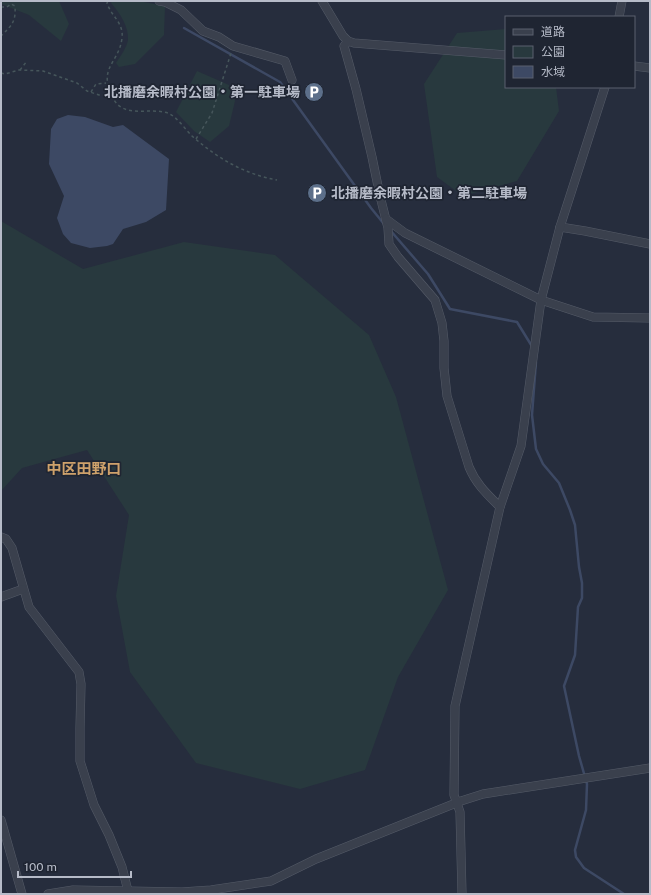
<svg xmlns="http://www.w3.org/2000/svg" width="651" height="895" viewBox="0 0 651 895" font-family="'Public Sans','Noto Sans JP',sans-serif">
	<style>
		.green { fill: #28393e }
		.water { fill: #3d4964 }
		.lines { fill: none; stroke-linecap: round; stroke-linejoin: round }
		.stream { stroke: #3d4964; stroke-width: 2.5 }
		.minor-casing { stroke: #555b68; stroke-width: 9 }
		.path { stroke: #46565b; stroke-width: 1.5; stroke-dasharray: 3 3; stroke-linecap: butt }
		.minor { stroke: #3a404d; stroke-width: 8 }
		.labels { text-anchor: middle; stroke-width: 3.5; stroke-linejoin: round; paint-order: stroke }
		.poi-label { font-size: 14px; font-weight: bold; fill: #b6bbc8; stroke: #1f2532; text-anchor: end }
		.neighbourhood-label { font-size: 15px; font-weight: bold; fill: #cea16b; stroke: #1f2532 }
	</style>
	<rect width="100%" height="100%" fill="#262d3d"/>
	<g class="green">
		<polygon points="1,1 59,1 69,24 61,41 29,15 1,4"/>
		<path d="M112 1H139L165 6 164 35 135 64 119 67 116 63C120 57 127 47 128 40 129 27 120 13 111 3Z"/>
		<polygon points="506,29 506,87 556,87 559,111 517,181 463,196 437,177 424,84 457,33"/>
		<polygon points="197,71 229,85 235,101 229,126 210,142 194,131 176,112"/>
		<polygon points="1,221 83,269 184,242 275,255 369,335 396,397 448,590 398,677 365,770 300,789 196,763 130,672 116,596 129,515 87,450 22,468 1,491"/>
	</g>
	<polygon class="water" points="68,115 85,117 113,127 123,125 169,159 166,210 146,222 123,229 113,244 107,246 90,248 71,243 63,234 57,218 64,196 49,164 51,129 57,119"/>
	<g class="lines">
		<g class="stream">
			<polyline points="184,28 280,82 371,208 384,224"/>
			<polyline points="390,230 428,274 450,309 517,322 533,348"/>
			<polyline points="536,362 532,415 536,449 543,464 559,483 570,510 575,525 579,567 582,583 582,598 578,607 575,655 564,686 579,756 587,784 586,810 575,850 576,857 584,868 624,894"/>
		</g>
		<defs>
			<g id="minor">
				<polyline points="159,1 165,2 181,10 203,31 219,37 233,46 285,61 292,80"/>
				<polyline points="322,1 343,36 348,41 354,43 506,55"/>
				<polyline points="619,17 622,1"/>
				<path d="M348 41 344 46 356 89 372 157 380 196 388 228 389 244 398 257 435 300 442 323 444 341V368L447 396 469 467C476 484 487 494 500 507"/>
				<polyline points="634,66 650,68"/>
				<polyline points="386,219 405,233 541,300 593,317 650,318"/>
				<polyline points="560,227 585,231 650,244"/>
				<polyline points="1,537 6,539 12,548 29,607 79,672 81,684 80,728 80,761 94,805 109,835 122,867 128,891"/>
				<polyline points="1,597 23,589"/>
				<polyline points="1,820 22,894"/>
				<polyline points="48,894 73,890 182,892 211,890 271,881 316,859 461,801 483,794 650,768"/>
				<polyline points="462,894 460,812 454,795 455,706 500,507 521,446 541,300 560,227 605,87"/>
			</g>
		</defs>
		<use href="#minor" class="minor-casing"/>
		<g class="path">
			<path d="M108 1 107 3C111 16 124 23 122 38 119 64 97 67 113 98 123 119 150 107 168 113 177 117 185 129 192 136 217 158 244 174 277 180"/>
			<path d="M1 7H7L11 4 15 6C16 22 12 25 1 36"/>
			<polyline points="20,70 27,61"/>
			<polyline points="1,73 5,74 19,70 43,71 77,83 87,91 99,95 103,95 109,90"/>
			<polyline points="91,92 96,84 106,83"/>
			<polyline points="196,139 212,113 231,53"/>
		</g>
		<use href="#minor" class="minor"/>
	</g>
	<defs>
		<symbol id="parking-disc" viewBox="-11 -11 22 22"><circle r="9.5" fill="#5c6f8a" stroke="#1f2532"/><path d="M-3.5-5.5H1a3.5 3.5 0 0 1 0 7H-1V5.5H-3.5ZM-1-3.4V-.6H.8a1.4 1.4 0 0 0 0-2.8Z" fill="#fff"/></symbol>
	</defs>
	<g fill-rule="evenodd">
		<use href="#parking-disc" x="303" y="81" width="22" height="22"/>
		<use href="#parking-disc" x="306" y="182" width="22" height="22"/>
	</g>
	<g class="labels">
		<g class="poi-label">
			<text x="300" y="97">北播磨余暇村公園・第一駐車場</text>
			<text x="331" y="198" text-anchor="start">北播磨余暇村公園・第二駐車場</text>
		</g>
		<g class="neighbourhood-label">
			<text x="84" y="474">中区田野口</text>
		</g>
	</g>
	<rect width="651" height="895" fill="none" stroke="#b6bbc8" stroke-width="4"/>
	<rect x="505" y="16" width="130" height="72" fill="#1f2532" stroke="#5b616e"/>
	<rect x="513" y="29" width="20" height="6" fill="#3a404d" stroke="#5b616e"/>
	<text x="541" y="36" font-size="12" fill="#b6bbc8">道路</text>
	<rect x="513" y="46" width="20" height="12" fill="#28393e" stroke="#5b616e"/>
	<text x="541" y="56" font-size="12" fill="#b6bbc8">公園</text>
	<rect x="513" y="66" width="20" height="12" fill="#3d4964" stroke="#5b616e"/>
	<text x="541" y="76" font-size="12" fill="#b6bbc8">水域</text>
	<path d="M18 871v6h113v-6" fill="none" stroke="#b6bbc8" stroke-width="2"/>
	<text x="24" y="871" font-size="12" fill="#b6bbc8" stroke="#1f2532" stroke-width="3" paint-order="stroke">100 m</text>
</svg>
